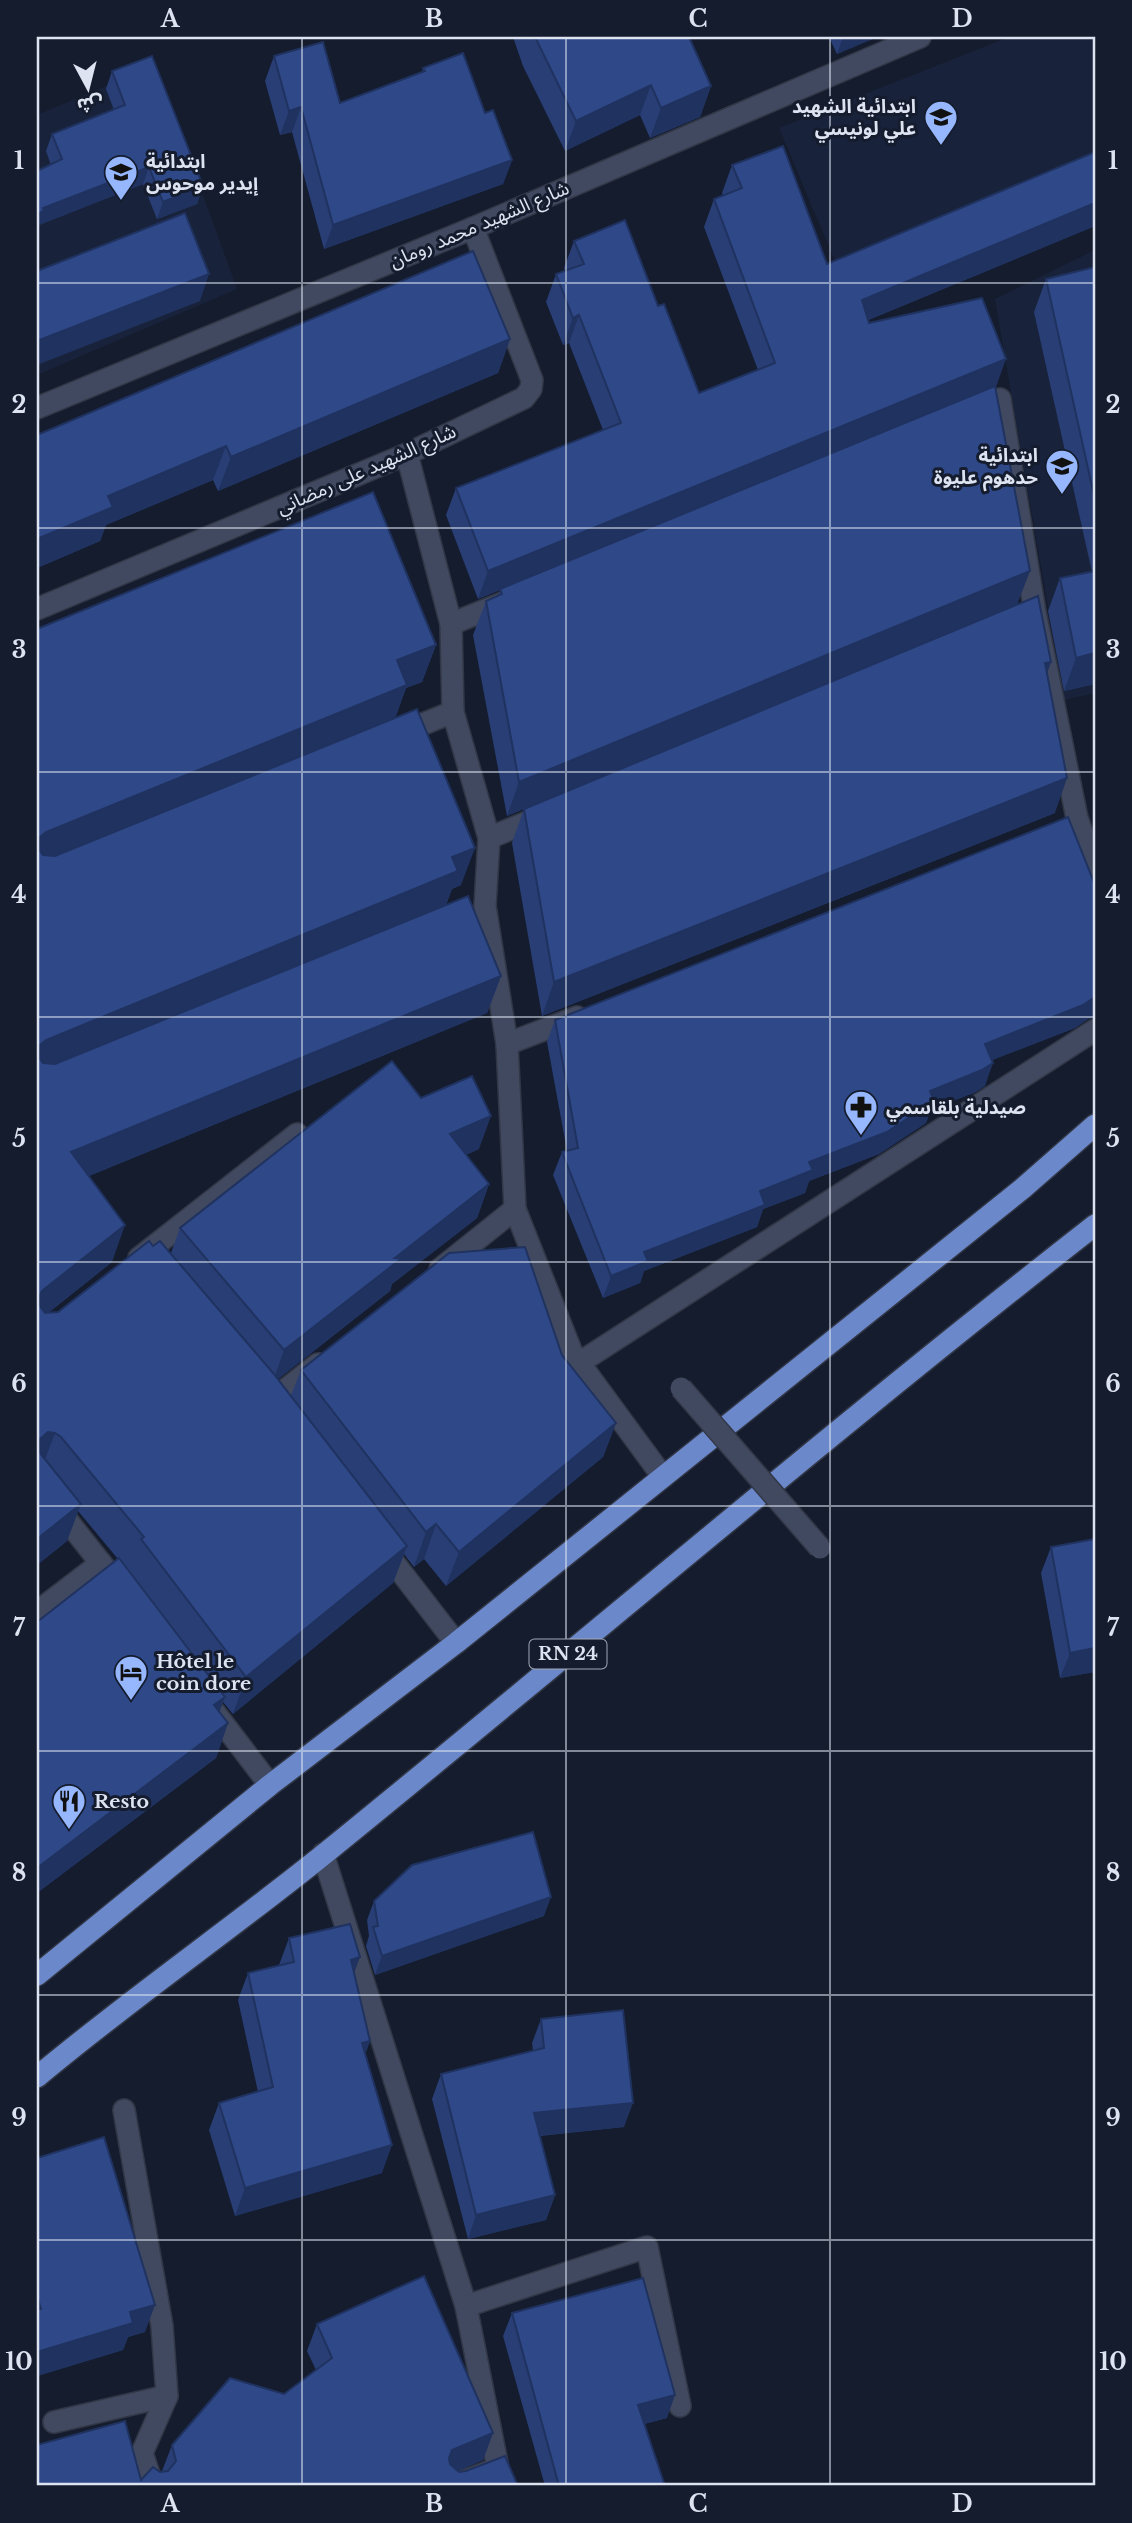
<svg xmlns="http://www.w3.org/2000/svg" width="1132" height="2523" viewBox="0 0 1132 2523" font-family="'Libre Baskerville','Noto Sans Arabic',serif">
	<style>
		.built { fill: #18233b }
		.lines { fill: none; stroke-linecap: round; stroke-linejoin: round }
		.minor-casing { stroke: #323746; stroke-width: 24 }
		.trunk-casing { stroke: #323746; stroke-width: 24 }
		.minor { stroke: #40495f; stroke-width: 21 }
		.trunk { stroke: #6b88cb; stroke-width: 21 }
		.pedestrian-bridge-casing { stroke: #323746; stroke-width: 24; stroke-linecap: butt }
		.pedestrian-bridge { stroke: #40495f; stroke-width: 21 }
		.wall { fill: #283e75 }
		.shaded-wall { fill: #20325f }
		.building { fill: #2e4888; stroke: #20325f; stroke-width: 2 }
		.grid { fill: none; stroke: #dde3f0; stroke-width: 2; stroke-opacity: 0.55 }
		.labels { text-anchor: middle; stroke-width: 6; stroke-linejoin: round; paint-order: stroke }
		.shield { fill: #141c2e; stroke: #a1a7b6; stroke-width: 2 }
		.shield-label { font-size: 18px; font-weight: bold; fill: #dde3f0 }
		.poi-label { font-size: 19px; font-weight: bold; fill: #dde3f0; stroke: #141c2e; text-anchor: start }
		.street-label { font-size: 19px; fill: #dde3f0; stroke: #141c2e }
		.neatline { fill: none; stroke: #dde3f0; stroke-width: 2.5 }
		.grid-label { font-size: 23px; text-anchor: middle; font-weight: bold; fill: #dde3f0 }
	</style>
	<rect width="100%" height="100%" fill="#141c2e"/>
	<g class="built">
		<polygon points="1009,37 1095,37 1095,165 840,273 779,128"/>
		<polygon points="156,65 237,289 37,375 37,115"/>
		<polygon points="1095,250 1095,693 1064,700 995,299"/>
	</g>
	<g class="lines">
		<defs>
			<g id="minor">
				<polyline points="37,408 473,228 920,37"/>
				<polyline points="971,411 1000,399 1035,612 1077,818 1095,870"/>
				<polyline points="407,454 451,624 453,712 489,838 485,906 507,1044 515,1209 572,1353 663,1477"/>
				<polyline points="37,609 407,454 524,398 531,389 532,380 473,228"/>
				<polyline points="451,624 508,601"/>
				<polyline points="398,734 453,712"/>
				<polyline points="489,838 542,816"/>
				<polyline points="507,1044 577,1017"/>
				<polyline points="139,1258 297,1134"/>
				<polyline points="440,1269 515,1209"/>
				<polyline points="579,1363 1095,1030"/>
				<polyline points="270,1402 318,1364"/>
				<polyline points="37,1482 122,1590"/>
				<polyline points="381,1546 456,1643"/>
				<polyline points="37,1612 101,1563"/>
				<polyline points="209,1705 270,1785"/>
				<polyline points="323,1854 466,2306 498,2468 452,2486"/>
				<polyline points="124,2110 162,2326 167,2396 142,2453 153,2486"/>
				<polyline points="466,2306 647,2247 680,2406"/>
				<polyline points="54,2422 167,2396"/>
			</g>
			<g id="trunk">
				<polyline points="37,1975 270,1785 456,1643 663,1477 1022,1189 1095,1125"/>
				<path d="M37 2077C131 1998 233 1928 328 1851 584 1643 835 1428 1095 1225"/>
			</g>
		</defs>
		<use href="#minor" class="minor-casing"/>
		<use href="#trunk" class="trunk-casing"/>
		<use href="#minor" class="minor"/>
		<use href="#trunk" class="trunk"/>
		<defs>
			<polyline id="pedestrian-bridge" points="681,1388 820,1548"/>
		</defs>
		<use href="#pedestrian-bridge" class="pedestrian-bridge-casing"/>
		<use href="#pedestrian-bridge" class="pedestrian-bridge"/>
	</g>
	<g class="wall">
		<polygon points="513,37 689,37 711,86 700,117 650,138 640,115 565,151 523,66"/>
		<polygon points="829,37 877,37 837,54"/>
		<polygon points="274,56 340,103 422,72 423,68 485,113 512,160 503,184 324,249 292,132 280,135 265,81"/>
		<polygon points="112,71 203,186 197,204 157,219 143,184 39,225 37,228 51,165 46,151 52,134 114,110 106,89"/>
		<polygon points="732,165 827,264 1095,226 868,320 869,323 996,387 1018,604 1051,662 1047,673 1055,813 542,1016 512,843 524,809 507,816 473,635 486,601 498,596 500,590 478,599 446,515 456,488 603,430 569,343 563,345 546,302 556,274 565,271 564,268 574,241 658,306 699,393 758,370 704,227 714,199 723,196 722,193"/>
		<polygon points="1095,267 1095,684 1064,691 1048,611 1060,578 1092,572 1034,312 1046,279"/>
		<polygon points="510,339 498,373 218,491 213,480 106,525 100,541 37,568 37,435"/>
		<polygon points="37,629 436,645 422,682 406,688 395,718 461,885 452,889 446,905 501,976 487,1013 89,1176 112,1262 48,1313 58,1312 153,1246 171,1253 180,1228 421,1098 479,1149 466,1155 489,1184 477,1218 392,1284 390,1291 278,1379 291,1396 301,1370 562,1355 616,1423 603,1457 446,1586 424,1559 414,1567 404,1554 393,1583 233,1714 223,1702 219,1712 228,1723 216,1758 37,1893 37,1622 118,1559 78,1511 67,1541 37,1565"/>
		<polygon points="1088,1019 1075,1028 992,1060 985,1086 974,1093 931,1109 926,1123 879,1154 809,1181 805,1193 763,1209 757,1227 644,1271 640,1283 603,1298 553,1175 562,1152 567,1151 547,1042 555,1020"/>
		<polygon points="1051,1547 1095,1672 1060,1678 1041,1573"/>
		<polygon points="374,1901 544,1916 375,1975 366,1946 369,1936 367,1920"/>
		<polygon points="289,1938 354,1973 370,2041 365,2054 382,2173 235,2216 209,2130 219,2103 258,2092 238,2000 248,1973 279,1965"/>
		<polygon points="541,2019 624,2127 540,2136 555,2195 546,2220 468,2239 432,2099 441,2074 533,2051 532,2043"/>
		<polygon points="37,2158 145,2332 128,2337 123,2350 37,2376"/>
		<polygon points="512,2313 667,2418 644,2424 665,2486 545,2486 503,2336"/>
		<polygon points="317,2324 493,2433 483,2460 458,2471 459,2472 37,2486 37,2445 141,2480 160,2472 162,2471 172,2445 284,2394 316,2370 307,2351"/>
	</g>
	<g class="shaded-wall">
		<polygon points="843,37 877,37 837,54"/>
		<polygon points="651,85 640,115 565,151 576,121"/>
		<polygon points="711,86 700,117 650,138 661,108"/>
		<polygon points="301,107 292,132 280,135 289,111"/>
		<polygon points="512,160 503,184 324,249 333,225"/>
		<polygon points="149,167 143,184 39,225 37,229 37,214 43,208"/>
		<polygon points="203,186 197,204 157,219 163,202"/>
		<polygon points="1095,203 1095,226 852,327 862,300"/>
		<polygon points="209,274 200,301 37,365 37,341"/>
		<polygon points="579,315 569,343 563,345 573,318"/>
		<polygon points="510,339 498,373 218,491 231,457"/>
		<polygon points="1006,359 996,387 478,599 488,571"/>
		<polygon points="226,446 213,480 106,525 100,541 37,568 37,539 108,496"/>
		<polygon points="1030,571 1017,605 507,816 519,782"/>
		<polygon points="436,645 422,682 406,688 394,722 37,867 40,837 46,832 397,660"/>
		<polygon points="1095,653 1095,684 1064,691 1076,658"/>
		<polygon points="1051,662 1039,696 1045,663"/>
		<polygon points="1067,778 1055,813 542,1016 554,982"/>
		<polygon points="475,848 461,885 452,889 444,908 37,1075 40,1045 46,1040"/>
		<polygon points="501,976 487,1013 57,1189 71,1152"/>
		<polygon points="1095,997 1095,1018 1088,1019 1075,1028 977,1066 985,1044"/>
		<polygon points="993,1063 985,1086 974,1093 931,1109 926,1123 879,1154 809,1181 805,1193 763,1209 757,1227 644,1271 640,1283 603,1298 611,1276 644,1252 760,1191 930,1091"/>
		<polygon points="491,1116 479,1149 438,1168 450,1134"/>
		<polygon points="489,1184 477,1218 392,1284 390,1291 272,1384 284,1350 395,1258"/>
		<polygon points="125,1225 112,1262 37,1322 37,1304 42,1291"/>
		<polygon points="616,1423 603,1457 446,1586 459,1552"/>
		<polygon points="48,1432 55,1433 41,1470 39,1440"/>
		<polygon points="81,1504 67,1541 37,1565 37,1539"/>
		<polygon points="436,1524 424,1559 414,1567 426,1532"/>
		<polygon points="407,1546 393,1583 233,1714 246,1677"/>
		<polygon points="1095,1648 1095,1672 1060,1678 1070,1653"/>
		<polygon points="225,1697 212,1731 214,1705"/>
		<polygon points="228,1723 216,1758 37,1893 37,1868"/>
		<polygon points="551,1897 544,1916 375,1975 382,1956"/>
		<polygon points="360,1957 350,1984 351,1960"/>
		<polygon points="370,2041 360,2069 362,2043"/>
		<polygon points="633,2103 624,2127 525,2137 534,2113"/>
		<polygon points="392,2145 382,2173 235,2216 245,2188"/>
		<polygon points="555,2195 546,2220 468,2239 476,2215"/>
		<polygon points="155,2305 145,2332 128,2337 123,2350 37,2376 37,2352 130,2312"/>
		<polygon points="675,2395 667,2418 629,2428 638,2405"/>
		<polygon points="493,2433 483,2460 442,2477 452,2450"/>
	</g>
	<g class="building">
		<polygon points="535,37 689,37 711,86 661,108 651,85 576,121"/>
		<polygon points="323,42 340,103 425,71 423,68 463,53 485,113 493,110 512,160 333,225 301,107 289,111 274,56"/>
		<polygon points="152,56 203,186 163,202 149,167 43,208 44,211 37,214 37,171 62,159 52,134 125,105 112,71"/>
		<polygon points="783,146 827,264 1095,152 1095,203 862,300 869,323 982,298 1006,359 488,571 456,488 621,423 579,315 573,318 556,274 584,264 574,241 625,220 658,306 664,304 699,393 775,363 714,199 742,188 732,165"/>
		<polygon points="185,213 209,274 37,341 37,271"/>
		<polygon points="473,251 510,339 231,457 226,446 108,496 113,507 37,539 37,435"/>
		<polygon points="1095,267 1095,500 1046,279"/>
		<polygon points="995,386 1030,571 519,782 486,601 502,594 500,589"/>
		<polygon points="373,492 436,645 397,660 407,685 46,832 40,837 38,848 43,855 55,856 417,709 475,848 452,857 458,871 46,1040 40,1045 38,1056 43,1063 55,1064 468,896 501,976 71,1152 125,1225 42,1291 37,1302 45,1313 58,1312 149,1241 153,1246 160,1241 273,1373 407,1546 246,1677 141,1539 144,1537 61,1437 55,1433 48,1432 39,1440 40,1453 81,1504 37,1539 37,629"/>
		<polygon points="1095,571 1095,653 1076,658 1060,578"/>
		<polygon points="1038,596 1051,662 1045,663 1067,778 554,982 524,809"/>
		<polygon points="1068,817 1095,885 1095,997 1083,1005 985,1044 993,1063 982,1070 930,1091 934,1101 887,1132 809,1162 813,1170 760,1191 765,1205 644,1252 648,1261 611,1276 562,1152 578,1148 555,1020"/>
		<polygon points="392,1061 421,1098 472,1076 491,1116 450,1134 489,1184 395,1258 402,1258 284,1350 180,1228"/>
		<polygon points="525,1247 562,1355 616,1423 459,1552 436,1524 426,1532 301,1370 449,1253"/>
		<polygon points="1095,1539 1095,1648 1070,1653 1051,1547"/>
		<polygon points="119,1558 225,1697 214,1705 228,1723 37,1868 37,1622"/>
		<polygon points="533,1832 551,1897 382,1956 373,1927 378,1926 374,1901 412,1865"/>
		<polygon points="350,1924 360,1957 351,1960 370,2041 362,2043 392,2145 245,2188 219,2103 273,2087 248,1973 294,1962 289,1938"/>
		<polygon points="623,2010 633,2103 534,2113 555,2195 476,2215 441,2074 544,2048 541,2019"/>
		<polygon points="104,2137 155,2305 130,2312 133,2323 37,2352 37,2309 41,2309 37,2296 37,2158"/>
		<polygon points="424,2276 493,2433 452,2450 449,2458 450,2464 459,2472 466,2471 505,2456 518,2486 37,2486 37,2441 37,2445 125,2421 141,2480 153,2467 160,2472 168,2471 176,2461 172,2445 230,2378 284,2394 332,2358 317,2324"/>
		<polygon points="643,2278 675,2395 638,2405 665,2486 559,2486 512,2313"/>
	</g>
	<path class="grid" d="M302 37V2486M566 37V2486M830 37V2486M37 283H1095M37 528H1095M37 772H1095M37 1017H1095M37 1262H1095M37 1506H1095M37 1751H1095M37 1995H1095M37 2240H1095"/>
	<defs>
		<symbol id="school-pin" viewBox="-11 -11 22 30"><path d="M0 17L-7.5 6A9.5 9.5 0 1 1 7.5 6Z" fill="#96b6fd" stroke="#141c2e"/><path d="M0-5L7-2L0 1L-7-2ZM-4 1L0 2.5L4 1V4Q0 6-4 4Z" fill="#111"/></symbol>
		<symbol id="pharmacy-pin" viewBox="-11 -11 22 30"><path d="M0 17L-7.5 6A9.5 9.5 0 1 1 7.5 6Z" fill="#96b6fd" stroke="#141c2e"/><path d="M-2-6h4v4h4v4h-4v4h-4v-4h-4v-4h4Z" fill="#111"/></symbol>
		<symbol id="hotel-pin" viewBox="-11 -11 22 30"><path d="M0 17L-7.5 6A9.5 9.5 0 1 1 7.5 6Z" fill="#96b6fd" stroke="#141c2e"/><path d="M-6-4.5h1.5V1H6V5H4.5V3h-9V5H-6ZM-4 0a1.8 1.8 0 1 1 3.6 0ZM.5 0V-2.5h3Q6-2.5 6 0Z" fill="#111"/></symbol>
		<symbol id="restaurant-pin" viewBox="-11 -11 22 30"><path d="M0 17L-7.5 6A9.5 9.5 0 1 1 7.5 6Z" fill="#96b6fd" stroke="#141c2e"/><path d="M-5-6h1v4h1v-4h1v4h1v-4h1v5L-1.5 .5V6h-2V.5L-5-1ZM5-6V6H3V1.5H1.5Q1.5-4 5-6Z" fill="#111"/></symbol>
	</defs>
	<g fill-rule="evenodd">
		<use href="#school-pin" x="922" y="98" width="38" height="52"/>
		<use href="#school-pin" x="102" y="153" width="38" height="52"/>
		<use href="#school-pin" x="1043" y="447" width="38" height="52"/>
		<use href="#pharmacy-pin" x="842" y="1088" width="38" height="52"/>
		<use href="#hotel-pin" x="112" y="1653" width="38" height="52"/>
		<use href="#restaurant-pin" x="50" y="1782" width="38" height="52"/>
	</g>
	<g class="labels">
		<rect class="shield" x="529.5" y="1639.5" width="77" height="29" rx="5"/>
		<g class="shield-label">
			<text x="568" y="1660">RN 24</text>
		</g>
		<g class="poi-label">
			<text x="916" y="113" text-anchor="end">ابتدائية الشهيد<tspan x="916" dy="22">علي لونيسي</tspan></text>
			<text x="146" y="168">ابتدائية<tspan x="146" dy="22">إيدير موحوس</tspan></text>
			<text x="1038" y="462" text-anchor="end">ابتدائية<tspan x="1038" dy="22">حدهوم عليوة</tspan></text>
			<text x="886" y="1114">صيدلية بلقاسمي</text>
			<text x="156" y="1668">Hôtel le<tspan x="156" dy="22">coin dore</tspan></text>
			<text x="94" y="1808">Resto</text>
		</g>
		<g class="street-label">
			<text transform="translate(479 224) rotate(-23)" y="7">شارع الشهيد محمد رومان</text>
			<text transform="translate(366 469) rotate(-24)" y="7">شارع الشهيد على رمضاني</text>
		</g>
	</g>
	<rect width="1132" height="2523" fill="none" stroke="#141c2e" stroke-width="77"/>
	<g transform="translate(88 88) rotate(173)" stroke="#141c2e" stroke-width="5" paint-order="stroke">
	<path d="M0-5L12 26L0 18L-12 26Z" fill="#dde3f0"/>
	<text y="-10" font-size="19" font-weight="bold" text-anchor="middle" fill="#dde3f0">ش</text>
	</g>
	<rect x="38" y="38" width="1056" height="2446" class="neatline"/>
	<g class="grid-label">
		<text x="170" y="27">A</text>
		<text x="434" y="27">B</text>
		<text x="698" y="27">C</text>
		<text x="962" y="27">D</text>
		<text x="19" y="169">1</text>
		<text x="1113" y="169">1</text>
		<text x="19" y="413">2</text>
		<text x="1113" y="413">2</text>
		<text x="19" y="658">3</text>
		<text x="1113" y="658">3</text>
		<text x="19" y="903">4</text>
		<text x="1113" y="903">4</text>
		<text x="19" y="1147">5</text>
		<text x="1113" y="1147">5</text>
		<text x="19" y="1392">6</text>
		<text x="1113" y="1392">6</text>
		<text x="19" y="1636">7</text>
		<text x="1113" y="1636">7</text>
		<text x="19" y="1881">8</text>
		<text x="1113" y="1881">8</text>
		<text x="19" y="2126">9</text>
		<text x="1113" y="2126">9</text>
		<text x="19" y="2370">10</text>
		<text x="1113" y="2370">10</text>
		<text x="170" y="2512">A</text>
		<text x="434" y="2512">B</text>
		<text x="698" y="2512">C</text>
		<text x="962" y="2512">D</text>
	</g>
</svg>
